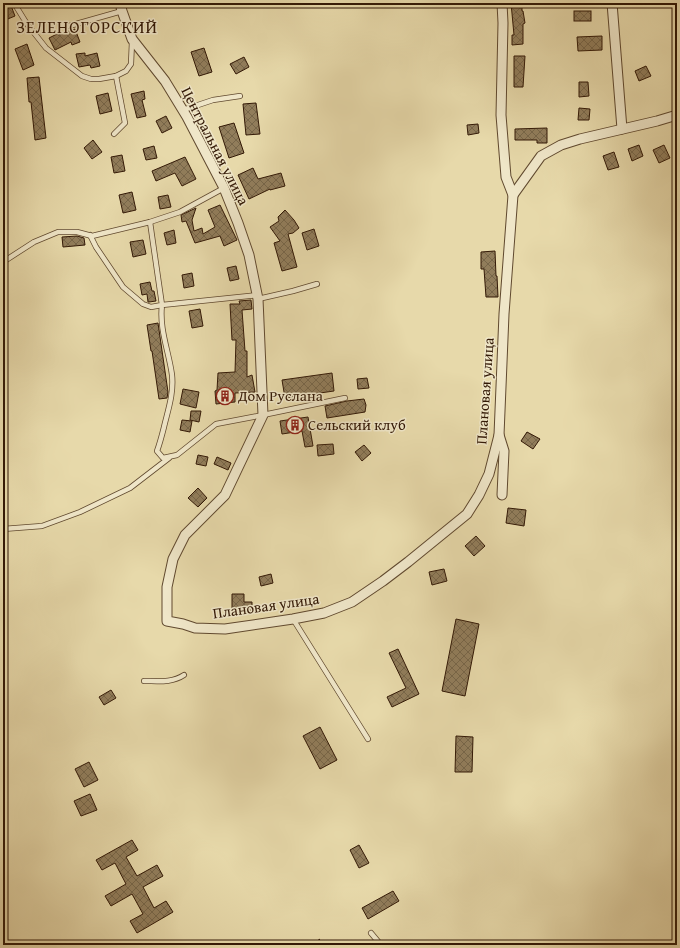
<svg xmlns="http://www.w3.org/2000/svg" width="680" height="948" viewBox="0 0 680 948" font-family="'Gentium Book Plus',serif">
	<style>
		.building { fill: url(#building-cross-hatch); stroke: #331906 }
		.lines { fill: none; stroke-linecap: round; stroke-linejoin: round }
		.service-casing { stroke: #60492f; stroke-width: 6 }
		.minor-casing { stroke: #60492f; stroke-width: 11 }
		.path { stroke: #331906; stroke-width: 1.5; stroke-dasharray: 3 2; stroke-linecap: butt }
		.service { stroke: #efe6c8; stroke-width: 4.5 }
		.minor { stroke: #efe6c8; stroke-width: 9 }
		.labels { text-anchor: middle; stroke-width: 3; stroke-linejoin: round; paint-order: stroke }
		.street-label { font-size: 15px; fill: #331906; stroke: #efe6c8 }
		.poi-label { font-size: 15px; fill: #331906; stroke: #efe6c8; text-anchor: start }
		.quarter-label { font-size: 17px; letter-spacing: 1px; fill: #331906; stroke: #efe6c8 }
	</style>
	<defs>
		<pattern id="building-cross-hatch" width="8" height="8" patternUnits="userSpaceOnUse"><rect width="8" height="8" fill="#917d5b"/><path d="M0 0l8 8M0 8l8-8" fill="none" stroke="#776649"/></pattern>
	</defs>
	<rect width="100%" height="100%" fill="#e7d9aa"/>
	<filter id="stains"><feTurbulence type="fractalNoise" baseFrequency=".005" numOctaves="4"/><feColorMatrix values="0 0 0 0 .2 0 0 0 0 .09 0 0 0 0 .02 0 0 0 .5 -.17"/></filter>
	<radialGradient id="worn" r=".72"><stop offset=".6" stop-color="#630" stop-opacity="0"/><stop offset="1" stop-color="#630" stop-opacity=".3"/></radialGradient>
	<g class="building">
		<polygon points="3,3 10,3 15,16 3,21"/>
		<polygon points="511,3 522,3 522,11 523,11 525,23 523,24 523,44 512,45 512,35 514,35"/>
		<rect x="574" y="11" width="17" height="10"/>
		<polygon points="75,29 80,42 72,45 71,42 55,50 49,38 57,34 58,35"/>
		<polygon points="602,36 602,50 578,51 577,37"/>
		<polygon points="27,44 34,65 23,70 15,49"/>
		<polygon points="204,48 212,72 199,76 191,52"/>
		<polygon points="85,53 85,56 97,53 100,66 91,68 90,65 79,67 76,54"/>
		<polygon points="514,56 525,56 523,87 514,87"/>
		<polygon points="244,57 249,67 236,74 230,64"/>
		<polygon points="646,66 651,76 639,81 635,71"/>
		<polygon points="39,77 46,138 35,140 31,102 29,102 27,78"/>
		<polygon points="579,82 588,82 589,96 579,97"/>
		<polygon points="144,91 145,99 142,100 146,116 137,118 131,94"/>
		<polygon points="108,93 112,111 100,114 96,96"/>
		<polygon points="256,103 260,134 246,135 243,104"/>
		<polygon points="579,108 590,109 589,120 578,120"/>
		<polygon points="166,116 172,128 162,133 156,121"/>
		<polygon points="234,123 244,153 229,158 219,127"/>
		<polygon points="478,124 479,133 468,135 467,125"/>
		<polygon points="547,128 547,143 537,143 537,140 515,140 515,129"/>
		<polygon points="93,140 102,152 92,159 84,148"/>
		<polygon points="639,145 643,156 632,161 628,149"/>
		<polygon points="664,145 670,158 659,163 653,150"/>
		<polygon points="154,146 157,158 146,160 143,149"/>
		<polygon points="614,152 619,167 608,170 603,156"/>
		<polygon points="122,155 125,171 114,173 111,157"/>
		<polygon points="185,157 196,179 182,186 175,173 156,181 152,171"/>
		<polygon points="253,168 258,179 281,173 285,186 270,190 270,189 249,199 238,175"/>
		<polygon points="132,192 136,210 123,213 119,195"/>
		<polygon points="168,195 171,207 160,209 158,197"/>
		<polygon points="220,205 237,240 224,246 220,236 195,243 186,221 182,222 181,215 196,208 192,220 194,231 202,228 203,234 215,227 208,210"/>
		<polygon points="285,210 294,220 299,228 293,233 288,234 297,267 282,271 274,243 280,241 270,227 279,221 278,217"/>
		<polygon points="314,229 319,246 307,250 302,233"/>
		<polygon points="174,230 176,243 167,245 164,233"/>
		<polygon points="77,236 84,238 85,245 63,247 62,237"/>
		<polygon points="143,240 146,254 133,257 130,242"/>
		<polygon points="495,251 496,276 497,276 498,297 486,297 484,269 481,269 481,252"/>
		<polygon points="236,266 239,279 230,281 227,268"/>
		<polygon points="192,273 194,286 184,288 182,275"/>
		<polygon points="150,282 152,291 154,291 156,301 149,302 148,302 147,294 142,295 140,284"/>
		<polygon points="251,300 252,309 242,310 245,351 247,351 247,377 252,375 255,392 235,393 235,402 216,404 215,391 217,390 218,373 235,372 236,340 232,340 230,304 240,304 239,301"/>
		<polygon points="200,309 203,326 192,328 189,311"/>
		<polygon points="158,323 168,392 167,398 159,399 152,351 151,351 147,325"/>
		<polygon points="332,373 334,391 285,398 282,380"/>
		<polygon points="367,378 369,388 358,389 357,379"/>
		<polygon points="183,389 199,392 196,408 180,404"/>
		<polygon points="364,399 366,405 365,412 327,418 325,406 347,401"/>
		<polygon points="191,411 201,411 199,422 190,420"/>
		<polygon points="308,417 313,446 305,447 302,431 282,434 280,421"/>
		<polygon points="182,420 192,421 190,432 180,430"/>
		<polygon points="527,432 540,439 533,449 521,441"/>
		<polygon points="333,444 334,454 318,456 317,445"/>
		<polygon points="364,445 371,453 362,461 355,452"/>
		<polygon points="198,455 208,457 206,466 196,464"/>
		<polygon points="217,457 231,463 228,470 214,464"/>
		<polygon points="198,488 207,498 198,507 188,498"/>
		<polygon points="508,508 526,510 524,526 506,523"/>
		<polygon points="476,536 485,546 474,556 465,546"/>
		<polygon points="444,569 447,581 432,585 429,572"/>
		<polygon points="271,574 273,583 261,586 259,577"/>
		<polygon points="232,594 244,594 244,602 252,602 252,612 232,612"/>
		<polygon points="456,619 479,624 465,696 442,691"/>
		<polygon points="398,649 419,694 392,707 387,697 406,688 389,653"/>
		<polygon points="111,690 116,698 104,705 99,697"/>
		<polygon points="320,727 337,760 320,769 303,736"/>
		<polygon points="456,736 473,737 472,772 455,772"/>
		<polygon points="89,762 98,780 84,787 75,769"/>
		<polygon points="90,794 97,810 81,816 74,801"/>
		<polygon points="132,840 138,850 126,857 137,876 157,865 163,876 143,887 154,908 166,901 173,912 137,933 130,921 143,914 132,894 111,906 105,896 126,884 115,863 102,870 96,860"/>
		<polygon points="359,845 369,863 359,868 350,850"/>
		<polygon points="393,891 399,901 368,919 362,908"/>
	</g>
	<g class="lines">
		<defs>
			<g id="service">
				<polyline points="14,3 27,24 46,48 82,76 91,79 99,79 116,76 126,71 131,64 132,41"/>
				<polyline points="60,25 69,26 122,11"/>
				<polyline points="183,110 213,100 240,96"/>
				<polyline points="114,134 125,123 116,76"/>
				<polyline points="90,235 96,247 123,287 143,304 151,307 162,305 150,222"/>
				<polyline points="3,262 34,242 58,232 77,232 92,236 150,222 180,212 224,188"/>
				<path d="M258 295 162 305C159 329 169 352 172 375 174 393 168 410 164 427 162 435 160 443 157 451L163 458 177 455 216 424 263 415 345 398"/>
				<polyline points="258,299 293,291 317,284"/>
				<polyline points="3,529 42,526 80,512 130,488 169,458"/>
				<polyline points="293,619 368,739"/>
				<path d="M144 681C158 681 172 683 184 675"/>
				<polyline points="371,933 381,945"/>
			</g>
			<g id="minor">
				<polyline points="120,3 122,11 132,39 165,81 187,117 224,188 238,223 249,255 258,299 263,415 225,495 185,535 173,559 167,587 167,621 183,624 195,628 225,629 293,619 324,613 352,602 383,581 408,562 467,514 479,495 489,474 499,435 504,314 513,195 506,177 501,115 503,23 502,3"/>
				<polyline points="612,3 622,129"/>
				<polyline points="513,195 541,156 561,145 580,139 657,121 677,115"/>
				<polyline points="499,435 504,451 502,495"/>
			</g>
		</defs>
		<use href="#service" class="service-casing"/>
		<use href="#minor" class="minor-casing"/>
		<polyline class="path" points="319,939 321,945"/>
		<use href="#service" class="service"/>
		<use href="#minor" class="minor"/>
	</g>
	<defs>
		<symbol id="building-ring" viewBox="-11 -11 22 22"><circle r="9.5" fill="#efe6c8" stroke="#8f2418" stroke-width="1.5"/><path d="M-4-6H4V6H1V3H-1V6H-4ZM-2.5-4.3h1.7v1.8h-1.7ZM.8-4.3h1.7v1.8H.8ZM-2.5-1h1.7V.8h-1.7ZM.8-1h1.7V.8H.8Z" fill="#8f2418"/></symbol>
	</defs>
	<g fill-rule="evenodd">
		<use href="#building-ring" x="215" y="386" width="20" height="20"/>
		<use href="#building-ring" x="285" y="415" width="20" height="20"/>
	</g>
	<g class="labels">
		<g class="street-label">
			<text transform="translate(215 146) rotate(63)" y="5">Центральная улица</text>
			<text transform="translate(485 391) rotate(-86)" y="5">Плановая улица</text>
			<text transform="translate(266 606) rotate(-8)" y="5">Плановая улица</text>
		</g>
		<g class="poi-label">
			<text x="238" y="401">Дом Руслана</text>
			<text x="308" y="430">Сельский клуб</text>
		</g>
		<g class="quarter-label">
			<text x="87" y="33">ЗЕЛЕНОГОРСКИЙ</text>
		</g>
	</g>
	<rect width="680" height="948" fill="none" stroke="#e7d9aa" stroke-width="16"/>
	<rect x="4" y="4" width="672" height="940" fill="none" stroke="#331906" stroke-width="2"/>
	<rect x="8" y="8" width="664" height="932" fill="none" stroke="#331906"/>
	<rect width="100%" height="100%" filter="url(#stains)"/>
	<rect width="100%" height="100%" fill="url(#worn)"/>
</svg>
